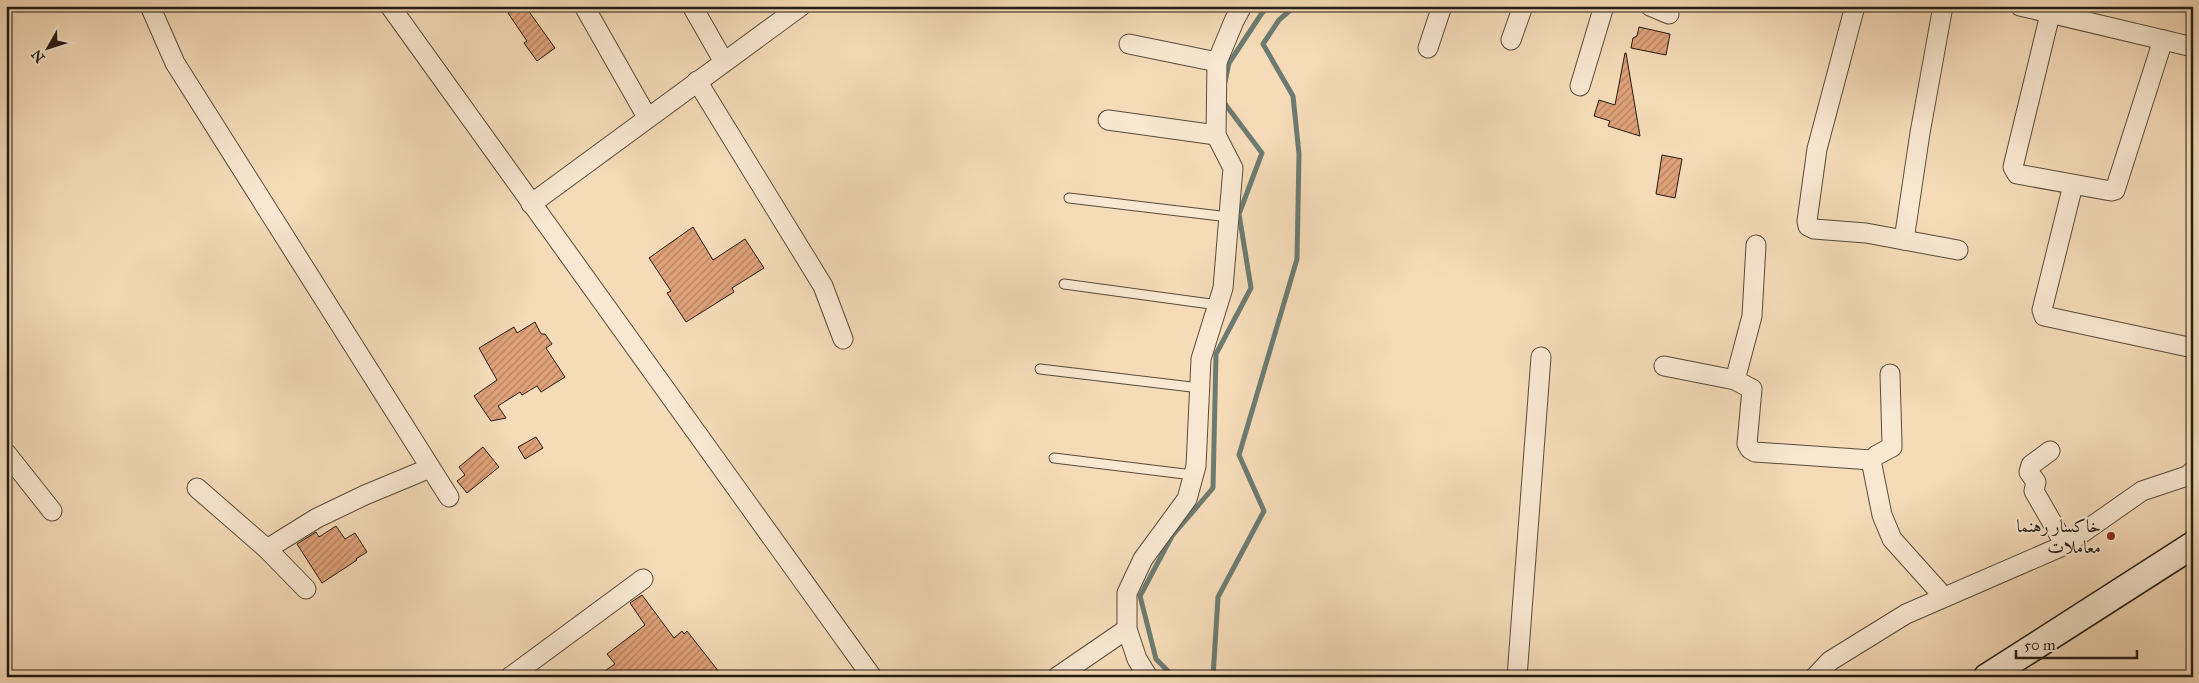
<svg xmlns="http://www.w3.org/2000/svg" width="2199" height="683" viewBox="0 0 2199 683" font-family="'IM FELL Great Primer',Amiri,serif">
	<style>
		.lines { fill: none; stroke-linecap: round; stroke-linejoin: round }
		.stream { stroke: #6c7b71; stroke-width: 5 }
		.building { fill: url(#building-hatch); stroke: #231b11 }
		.lane-casing { stroke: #584b3b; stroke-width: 11 }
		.street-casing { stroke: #584b3b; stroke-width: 21 }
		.secondary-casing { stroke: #231b11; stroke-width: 29 }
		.lane { stroke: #f8e8d1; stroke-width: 9 }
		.street { stroke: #f8e8d1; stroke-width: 19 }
		.secondary { stroke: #f8e8d1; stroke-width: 26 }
		.poi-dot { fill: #8f2418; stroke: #f8e8d1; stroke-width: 2 }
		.labels { text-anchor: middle; stroke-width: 4; stroke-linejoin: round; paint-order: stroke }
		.poi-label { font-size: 18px; fill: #231b11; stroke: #f8e8d1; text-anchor: end }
	</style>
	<defs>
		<pattern id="building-hatch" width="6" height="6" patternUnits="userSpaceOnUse" patternTransform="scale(1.25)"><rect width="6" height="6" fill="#dfa179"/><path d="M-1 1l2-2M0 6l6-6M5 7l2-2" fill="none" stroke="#b48262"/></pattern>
	</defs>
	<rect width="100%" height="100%" fill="#f5dbb8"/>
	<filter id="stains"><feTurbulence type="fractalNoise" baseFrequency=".004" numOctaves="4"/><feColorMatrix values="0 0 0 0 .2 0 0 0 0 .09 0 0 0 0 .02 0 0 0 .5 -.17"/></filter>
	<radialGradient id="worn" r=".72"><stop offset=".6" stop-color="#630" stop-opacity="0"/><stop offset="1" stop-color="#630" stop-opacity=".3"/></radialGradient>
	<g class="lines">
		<g class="stream">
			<polyline points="1225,82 1229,63 1262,13 1269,6"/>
			<polyline points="1174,677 1156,659 1140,596 1172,536 1213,488 1216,354 1251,288 1239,214 1262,153 1222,100"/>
			<polyline points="1213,677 1218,597 1264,511 1239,455 1297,259 1299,154 1293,96 1263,44 1279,20 1295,6"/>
		</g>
	</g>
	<g class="building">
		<polygon points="518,6 525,6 555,48 537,61 524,43 527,41 508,13"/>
		<polygon points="1639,27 1670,34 1666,55 1631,48 1633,38 1637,36"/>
		<polygon points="1625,53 1626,53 1640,136 1608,126 1610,121 1594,116 1599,100 1615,105"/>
		<polygon points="1662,155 1682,159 1675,198 1656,194"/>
		<polygon points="693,227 713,260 745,239 764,268 732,288 734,292 686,322 667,293 671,291 649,258"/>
		<polygon points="535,322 541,334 545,334 552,344 546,348 565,377 541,392 537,386 522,395 520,392 498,406 506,418 491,421 474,396 497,380 479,348 514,327 517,333"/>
		<polygon points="536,437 543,448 525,459 518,447"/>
		<polygon points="483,447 499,467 467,493 457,481 465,475 459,467"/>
		<polygon points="336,526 345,539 355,533 367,552 356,559 357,560 322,583 297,544 316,532 319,537"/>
		<polygon points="642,595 674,638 682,631 684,634 687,631 723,677 596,677 615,664 607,654 645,625 630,603"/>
	</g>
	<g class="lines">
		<defs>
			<g id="lane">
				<polyline points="1069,198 1229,217"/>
				<polyline points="1064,284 1218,305"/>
				<polyline points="1040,369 1200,388"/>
				<polyline points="1054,458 1193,475"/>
			</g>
			<g id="street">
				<polyline points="150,6 175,63 449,497"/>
				<polyline points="390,6 872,677"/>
				<polyline points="584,6 647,117"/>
				<polyline points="692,6 724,62"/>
				<polyline points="1650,6 1669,14"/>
				<polyline points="1855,6 1817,149 1807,221 1808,226 1814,229 1866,233 1958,250"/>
				<polyline points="2020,6 2193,47"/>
				<polyline points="2052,6 2013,167 2017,174 2111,191 2115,190 2163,40"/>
				<polyline points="1511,40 1523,6"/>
				<polyline points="1129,44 1217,62"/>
				<polyline points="1428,48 1442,6"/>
				<polyline points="697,81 823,286 843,339"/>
				<polyline points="1580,86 1604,6"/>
				<polyline points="1108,120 1216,135"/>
				<polyline points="2073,185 2042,310 2044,316 2193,348"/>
				<polyline points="531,204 801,6"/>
				<polyline points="1904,240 1920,133 1943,6"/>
				<polyline points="1664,366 1735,380 1752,389 1747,444 1750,449 1755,452 1871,460 1877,455 1892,447 1892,444 1890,374"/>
				<polyline points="1735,380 1752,316 1756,245"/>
				<polyline points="2050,451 2031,465 2029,472 2036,482 2034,491 2065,545"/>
				<polyline points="6,453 52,511"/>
				<polyline points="1871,460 1882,515 1892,539 1944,597"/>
				<polyline points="197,488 267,549 306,589"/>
				<polyline points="267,549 317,518 365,495 430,468"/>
				<polyline points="510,677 643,579"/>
				<polyline points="1057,677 1127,629"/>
				<polyline points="1148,677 1137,659 1127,629 1127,593 1143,559 1187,499 1196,466 1201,359 1223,288 1233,168 1216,135 1217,62 1234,21 1242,6"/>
				<polyline points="1517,677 1541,357"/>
				<polyline points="1815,677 1830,661 1906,614 2065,545 2142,491 2187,476 2193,471"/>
			</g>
			<polyline id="secondary" points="1987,677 2193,545"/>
		</defs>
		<use href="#lane" class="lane-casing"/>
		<use href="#street" class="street-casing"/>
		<use href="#secondary" class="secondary-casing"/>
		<use href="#lane" class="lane"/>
		<use href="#street" class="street"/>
		<use href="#secondary" class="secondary"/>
	</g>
	<circle class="poi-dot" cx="2111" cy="536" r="5"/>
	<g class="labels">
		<g class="poi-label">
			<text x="2101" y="532">خاکسار رهنما<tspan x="2101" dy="21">معاملات</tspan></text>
		</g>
	</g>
	<rect width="2199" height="683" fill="none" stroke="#f5dbb8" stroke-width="25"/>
	<rect x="8" y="8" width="2184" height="668" fill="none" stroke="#231b11" stroke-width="2.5"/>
	<rect x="12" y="12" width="2174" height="658" fill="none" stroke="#231b11"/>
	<g transform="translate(48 48) rotate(231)" stroke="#f8e8d1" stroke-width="4" paint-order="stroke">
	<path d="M0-4L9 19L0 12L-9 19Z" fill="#231b11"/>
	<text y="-8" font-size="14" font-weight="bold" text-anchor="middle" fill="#231b11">N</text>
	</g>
	<path d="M2016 650v8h121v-8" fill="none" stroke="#231b11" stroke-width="2.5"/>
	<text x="2024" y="650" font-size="15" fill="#231b11" stroke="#f8e8d1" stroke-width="4" paint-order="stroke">50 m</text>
	<rect width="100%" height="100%" filter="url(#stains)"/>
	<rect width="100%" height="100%" fill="url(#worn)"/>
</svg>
